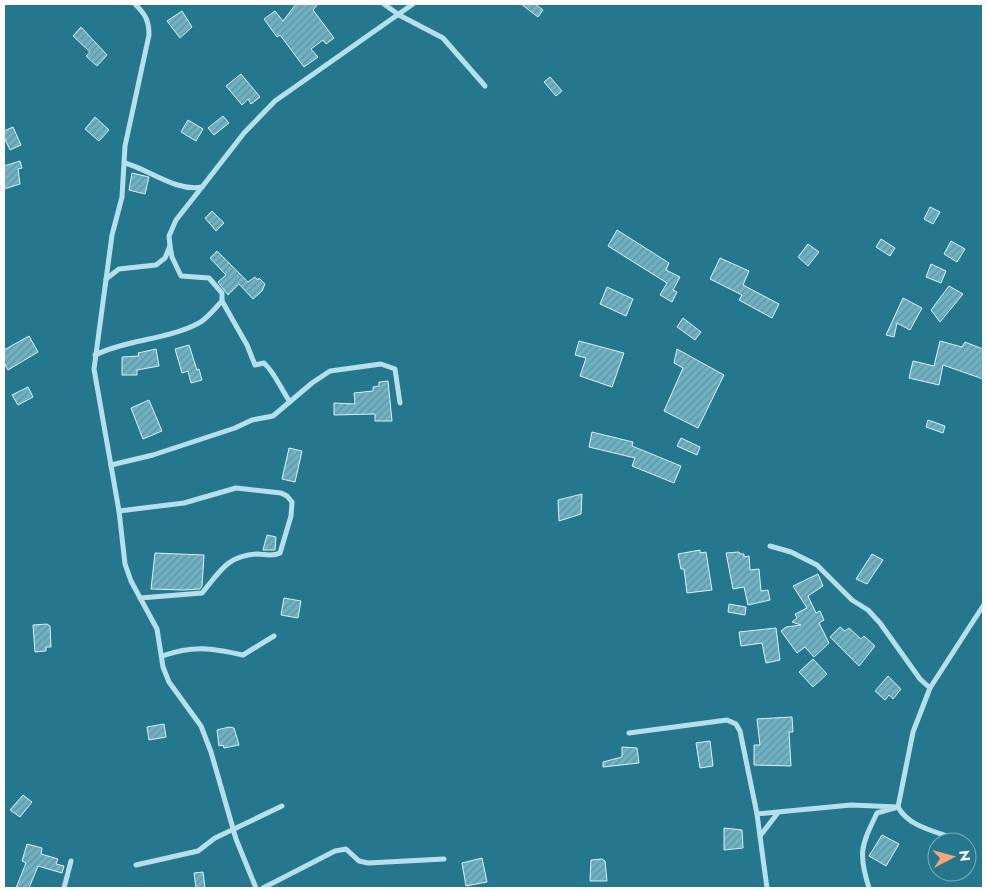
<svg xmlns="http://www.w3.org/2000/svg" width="987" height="892" viewBox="0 0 987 892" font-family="Jost,sans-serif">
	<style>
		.building { fill: url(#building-hatch); stroke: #d9f2f8 }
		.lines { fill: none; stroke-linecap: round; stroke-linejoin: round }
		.minor { stroke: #b5e0eb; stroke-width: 5 }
	</style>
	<defs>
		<pattern id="building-hatch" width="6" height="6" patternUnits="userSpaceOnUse" patternTransform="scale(1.25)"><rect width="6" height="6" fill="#6eb1c2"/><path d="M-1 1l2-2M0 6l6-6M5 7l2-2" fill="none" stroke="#64939f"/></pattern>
	</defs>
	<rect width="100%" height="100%" fill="#25778d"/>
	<g class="building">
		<polygon points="296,4 318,4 313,10 334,38 326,44 323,40 311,49 318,57 304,67 280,35 277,37 264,19 275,11 283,21"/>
		<polygon points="521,4 535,4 543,10 538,17"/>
		<polygon points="182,11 192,27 180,38 167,21"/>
		<polygon points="81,27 107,55 97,66 86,56 90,52 73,36"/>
		<polygon points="241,74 260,97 251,104 248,99 242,105 226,86"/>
		<polygon points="550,77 562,91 556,96 544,82"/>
		<polygon points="223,116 229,123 214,135 208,128"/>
		<polygon points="95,117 109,130 99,141 85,129"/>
		<polygon points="188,120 203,129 196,141 181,132"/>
		<polygon points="13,127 21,145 10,150 4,137 4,131"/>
		<polygon points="20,161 22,168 18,169 20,184 4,189 4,166"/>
		<polygon points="132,173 149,177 145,194 129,190"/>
		<polygon points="930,207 940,212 933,224 924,219"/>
		<polygon points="212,211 224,223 216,231 205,218"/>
		<polygon points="617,230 669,263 666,270 680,277 673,290 677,292 672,302 660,295 667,283 608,246"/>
		<polygon points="881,239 895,248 890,256 876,247"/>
		<polygon points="951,241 965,249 957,262 944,254"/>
		<polygon points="808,244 819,252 808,266 798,257"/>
		<polygon points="217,251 248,282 255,277 258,280 259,278 265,284 262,291 253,299 239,284 228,295 218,282 226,275 210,258"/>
		<polygon points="720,258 749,271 743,285 779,304 772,318 739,300 742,295 710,279"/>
		<polygon points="931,264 946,271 941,283 926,277"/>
		<polygon points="949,286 963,294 940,322 931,310"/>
		<polygon points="607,287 633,299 626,316 600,304"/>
		<polygon points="903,298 922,308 910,330 897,323 894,337 886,335"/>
		<polygon points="683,318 701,332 695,340 677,327"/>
		<polygon points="29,336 38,352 8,370 4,363 4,350"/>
		<polygon points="579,341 624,353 612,387 580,376 586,358 575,355"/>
		<polygon points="940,341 962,347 965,342 983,349 983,379 943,365 939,385 909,378 913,361 934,366"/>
		<polygon points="189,345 197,370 199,369 202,380 191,383 188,371 182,373 175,349"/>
		<polygon points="156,349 159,366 137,370 137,375 122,375 122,357 139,356 138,353"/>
		<polygon points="677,349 724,375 698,428 664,411 683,368 674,363"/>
		<polygon points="388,381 392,421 375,421 375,414 334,415 334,403 355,404 354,393 373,391 373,387 379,386 379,382"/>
		<polygon points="28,387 33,397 18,405 12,395"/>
		<polygon points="149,400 162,431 143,439 131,408"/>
		<polygon points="928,420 945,426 943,433 926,427"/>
		<polygon points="592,432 633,442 632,446 681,466 674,483 632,466 635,458 589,447"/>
		<polygon points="681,438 700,447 697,455 677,446"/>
		<polygon points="289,448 302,451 295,482 282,479"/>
		<polygon points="582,494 581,514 559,521 558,500"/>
		<polygon points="267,535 276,537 275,550 263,550"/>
		<polygon points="700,550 700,553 706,552 712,590 687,593 684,569 681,569 678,554"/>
		<polygon points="739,552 740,554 744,554 744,557 749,556 750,570 759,569 761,591 768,590 770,600 748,605 744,587 733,589 726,553"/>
		<polygon points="155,553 204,555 202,586 200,589 183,590 151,589"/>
		<polygon points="872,554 883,560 867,584 856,579"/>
		<polygon points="818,574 823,586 808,596 816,613 820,611 824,620 819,623 829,643 814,657 805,647 797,653 781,631 786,627 801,625 792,622 797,618 795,614 807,608 793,586"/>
		<polygon points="284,598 301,601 298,618 281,615"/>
		<polygon points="729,604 746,607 745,615 728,612"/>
		<polygon points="47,624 50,626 51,647 46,647 46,651 35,652 33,625"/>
		<polygon points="840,627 845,631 849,628 861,639 864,636 875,646 859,666 830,637"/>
		<polygon points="776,628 780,660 766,663 762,643 741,646 739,632"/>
		<polygon points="813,659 827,674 813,687 799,672"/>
		<polygon points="888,676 901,689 893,699 889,695 885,700 875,691"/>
		<polygon points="792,717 793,732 789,732 791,766 754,765 754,745 760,745 757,719"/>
		<polygon points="164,724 166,737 149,740 147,727"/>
		<polygon points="229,727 234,728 239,745 224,748 223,745 219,746 217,730"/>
		<polygon points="710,741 713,766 700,768 696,743"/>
		<polygon points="622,747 637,748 639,763 603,767 603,762 622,757"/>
		<polygon points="23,795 32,802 20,817 10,810"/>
		<polygon points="724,828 742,830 743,848 724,850"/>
		<polygon points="882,835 899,844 886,866 869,856"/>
		<polygon points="27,844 42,848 41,854 58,859 56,864 64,866 62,873 38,866 29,888 16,888 26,863 22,861"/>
		<polygon points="482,858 487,882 466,886 462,863"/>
		<polygon points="602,859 605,861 607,881 590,881 591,860"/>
		<polygon points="203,872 205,888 196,888 194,873"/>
	</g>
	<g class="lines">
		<g class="minor">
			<path d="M135 4C145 14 149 20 149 35L125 146 122 197 112 235 94 369 119 511 125 564 131 581 157 629 163 667 169 682 201 726 211 752 236 839 256 888"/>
			<polyline points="384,4 399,15 443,38 485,86"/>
			<path d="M125 163C150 170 176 192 202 187L244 133 275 101 413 4"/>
			<polyline points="106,279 119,269 156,265 165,258 170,246 169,236 176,220 202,187"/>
			<path d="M222 301 247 345 255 365 264 363C275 373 281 389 290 402"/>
			<path d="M95 355C128 339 167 340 199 323 208 318 215 308 222 301V293L209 278 181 276 172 257 170 246"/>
			<polyline points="111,465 153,455 235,428 252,420 273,416 312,383 330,371 381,364 395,369 400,403"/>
			<path d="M119 511 184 503 236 488 281 493 287 496 292 502 291 516 280 553C272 557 265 554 257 554 226 556 220 572 202 593L140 598"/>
			<polyline points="770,546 791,552 817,565 852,600 868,610 880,623 920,679 930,688"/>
			<path d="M162 656C194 645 211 648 243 655L274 636"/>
			<polyline points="629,733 727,720 736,724 740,731 757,814"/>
			<polyline points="760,836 777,814"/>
			<polyline points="136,865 198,851 215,838 282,806"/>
			<polyline points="64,888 71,861"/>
			<polyline points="263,888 335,851 346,849 359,861 368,863 444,859"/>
			<path d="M767 888 757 814 851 805 898 807C908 826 934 831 953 838"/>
			<path d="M869 888C858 853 861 846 877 813L898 807 913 732 930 688 983 606"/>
		</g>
	</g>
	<rect width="987" height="892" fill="none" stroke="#ffffff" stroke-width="10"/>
	<g transform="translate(952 857) rotate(84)"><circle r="24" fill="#25778d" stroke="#7cadbb"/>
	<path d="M0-4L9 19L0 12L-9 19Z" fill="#f4a579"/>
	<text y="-8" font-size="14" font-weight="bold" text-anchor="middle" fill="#ffffff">N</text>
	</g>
</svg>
